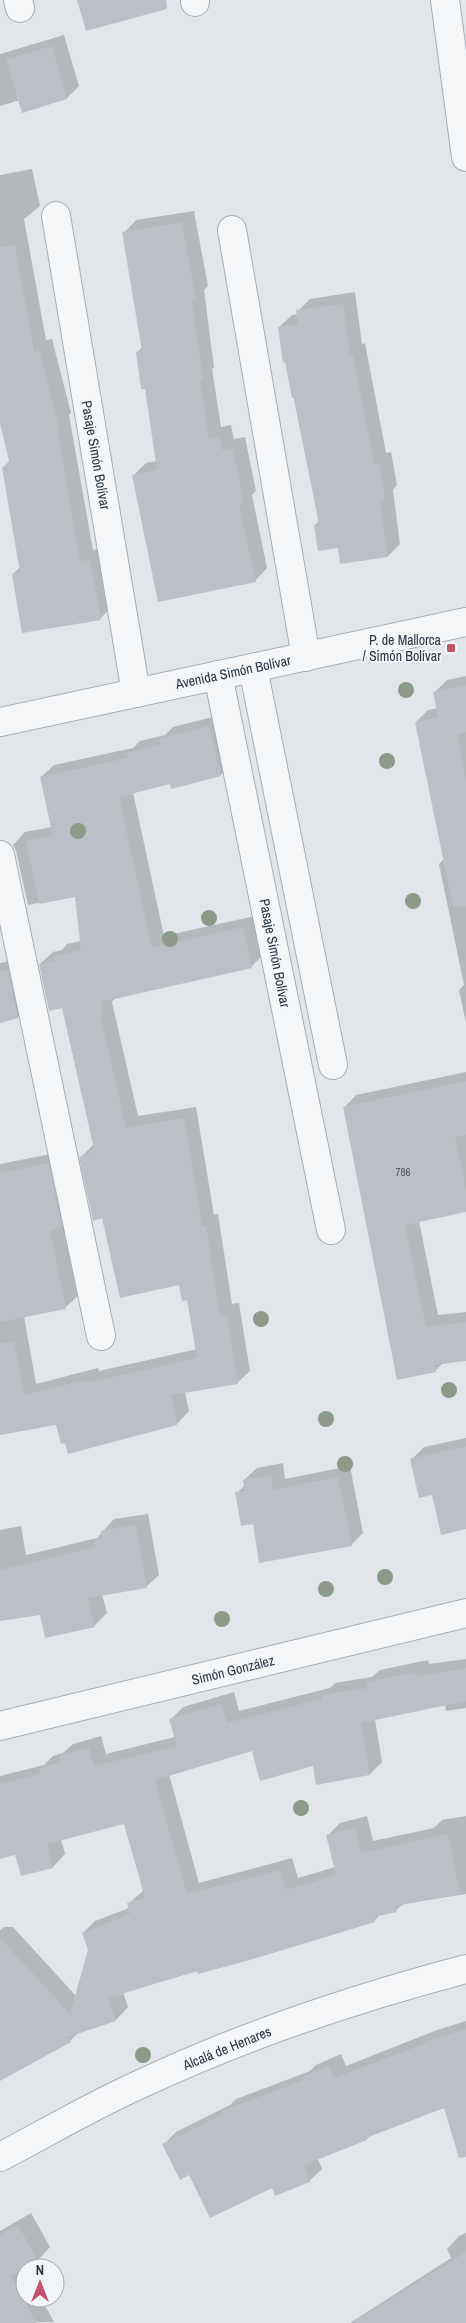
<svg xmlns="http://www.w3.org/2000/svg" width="466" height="2323" viewBox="0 0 466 2323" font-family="'Archivo Narrow',sans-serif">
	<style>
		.shadow { fill: #0003 }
		.building { fill: #bac0c6 }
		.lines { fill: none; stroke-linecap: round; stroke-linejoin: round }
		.minor-casing { stroke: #a7aeb4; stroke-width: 30 }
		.minor { stroke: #f5f6f8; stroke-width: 28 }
		.tree { fill: #8b9a89 }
		.poi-dot { fill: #c5516f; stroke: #f2f5f7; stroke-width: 2 }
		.labels { text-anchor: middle; stroke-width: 4; stroke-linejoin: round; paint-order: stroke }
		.number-label { font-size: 11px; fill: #4f5862 }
		.street-label { font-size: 14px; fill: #2b3641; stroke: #f2f5f7 }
		.poi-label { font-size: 14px; fill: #2b3641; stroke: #f2f5f7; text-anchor: end }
	</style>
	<rect width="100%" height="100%" fill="#e2e6ea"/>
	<g class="shadow">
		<polygon points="64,35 79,86 67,98 20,100 0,106 0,54"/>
		<polygon points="32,169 40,206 24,219 46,340 52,339 71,413 69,415 93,550 102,548 112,606 100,619 13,574 20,567 4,467 10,460 0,418 0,175"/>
		<polygon points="194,211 208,286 204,290 214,367 212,369 221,427 231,425 234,439 245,437 256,491 252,495 267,568 255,581 133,476 146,463 157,461 146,388 137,352 143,347 124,233 136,220"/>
		<polygon points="355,292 362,344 365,343 386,453 391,452 397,485 393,490 400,544 388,556 339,547 315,525 319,521 279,327 292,315 298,314 298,311 310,299"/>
		<polygon points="466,676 466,1023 459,990 464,985 439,864 444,859 416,722 428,710 437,708 434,693 447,680"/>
		<polygon points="221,715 233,762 221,775 171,782 133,792 164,936 255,916 264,954 252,966 115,998 112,1002 138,1116 196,1107 214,1215 218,1214 232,1304 239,1303 250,1371 237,1383 185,1392 189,1411 177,1424 57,1424 0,1434 0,1164 61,1152 74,1214 63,1224 78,1296 65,1308 24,1316 36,1384 98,1368 99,1371 197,1349 188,1298 180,1284 103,1217 81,1157 94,1144 63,1007 40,964 53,952 62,950 67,944 81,941 76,896 28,905 16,851 13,845 25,832 52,827 41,777 54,765 133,748 140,741 165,735 173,727"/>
		<polygon points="20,959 30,1005 18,1017 0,1021 0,963"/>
		<polygon points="466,1072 466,1211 419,1221 438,1315 466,1312 466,1360 442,1364 435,1371 344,1108 356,1095"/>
		<polygon points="466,1438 466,1528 433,1494 411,1460 424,1447"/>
		<polygon points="283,1463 285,1479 350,1466 363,1533 351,1545 237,1493 245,1485 244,1480 257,1468"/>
		<polygon points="148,1514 159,1575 146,1587 102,1594 107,1613 94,1626 40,1613 0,1620 0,1530 21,1526 26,1555 97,1538 114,1519"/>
		<polygon points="466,1659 466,1708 446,1711 445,1704 375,1719 382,1762 370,1774 314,1765 253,1750 169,1774 199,1883 292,1858 298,1878 335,1867 328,1835 340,1823 367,1816 373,1841 434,1828 442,1820 466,1816 466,1894 403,1904 396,1910 381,1914 374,1921 123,1992 128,2007 116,2020 79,2032 70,2041 0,2080 0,1930 4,1927 13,1927 76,1996 90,1950 83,1933 95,1921 129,1908 128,1904 144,1890 125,1823 61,1839 65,1854 53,1867 16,1854 0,1858 0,1776 44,1765 53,1756 63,1753 73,1744 101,1736 106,1754 175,1737 170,1720 183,1707 234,1692 239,1711 330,1688 335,1683 372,1677 380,1670 428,1660 429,1664"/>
		<polygon points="466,2021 466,2115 445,2107 371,2135 367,2139 318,2159 322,2169 309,2181 273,2187 190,2174 164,2144 176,2132 230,2105 236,2099 310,2071 316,2065 341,2054 346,2066 437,2030"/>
		<polygon points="31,2213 50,2247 38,2260 25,2267 25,2298 41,2298 54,2322 0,2323 0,2231"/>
		<polygon points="466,2233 466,2323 350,2323 451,2258 447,2249 459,2236"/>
	</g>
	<g class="building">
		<polygon points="77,0 166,0 167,9 86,31"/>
		<polygon points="52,46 67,99 22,113 6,60"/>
		<polygon points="182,222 196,300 192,301 203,381 200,381 209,439 219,437 222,450 233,448 244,505 239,505 256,582 158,602 132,475 157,470 145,389 141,389 136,352 142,351 122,232"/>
		<polygon points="15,245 34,352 39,350 59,426 57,427 80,561 90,560 101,620 22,633 12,574 20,572 2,467 10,465 0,423 0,247"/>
		<polygon points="343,304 350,355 353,355 374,464 379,464 385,499 380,500 388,557 340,564 338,548 318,551 314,525 319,524 294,398 292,398 285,362 283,363 278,327 298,324 296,310"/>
		<polygon points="466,685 466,732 457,734 466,779 466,906 453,907 415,722 438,717 433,692"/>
		<polygon points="209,726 221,776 171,789 170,784 119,797 152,948 243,927 252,968 101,1002 103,1013 100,1013 126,1128 184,1118 202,1226 206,1226 220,1316 227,1315 238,1384 171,1395 177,1425 68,1454 65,1443 61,1444 56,1425 0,1435 0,1343 14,1342 24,1395 86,1380 87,1383 197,1358 187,1300 182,1301 179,1285 120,1298 102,1218 93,1221 79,1157 90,1154 89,1150 94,1149 62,1008 49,1011 39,964 55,961 54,956 81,950 75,897 39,904 26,841 53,836 40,777 128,758 127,753 161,744 159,739"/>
		<polygon points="8,970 18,1018 0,1023 0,972"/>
		<polygon points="466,1081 466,1135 455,1137 466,1189 466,1212 405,1225 426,1327 466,1322 466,1361 434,1365 436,1372 397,1380 343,1107"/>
		<polygon points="49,1163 62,1227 50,1230 66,1309 0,1322 0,1173"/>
		<polygon points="466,1446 466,1529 441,1535 432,1495 419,1498 410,1459"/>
		<polygon points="271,1475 273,1490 338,1477 352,1546 259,1563 253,1524 241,1526 235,1492 245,1491 243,1480"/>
		<polygon points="136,1525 147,1588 88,1598 95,1627 45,1638 40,1615 0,1621 0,1570 95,1547 94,1539 102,1538 101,1531"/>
		<polygon points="466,1668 466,1701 361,1723 370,1775 316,1785 313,1766 260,1781 252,1751 155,1780 187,1894 280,1870 286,1890 336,1875 326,1835 355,1828 361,1853 448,1834 460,1894 395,1906 397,1912 374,1917 375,1922 250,1960 198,1974 197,1971 108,1998 116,2021 68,2037 71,2042 0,2081 0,1938 70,2014 88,1950 82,1933 130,1914 127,1903 145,1898 124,1824 47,1844 53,1868 21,1876 15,1855 0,1859 0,1784 41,1774 39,1768 61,1762 59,1755 89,1748 94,1766 177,1746 169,1719 221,1704 227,1723 322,1699 321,1695 368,1688 366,1682 416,1672 417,1676"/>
		<polygon points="466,2029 466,2157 459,2158 444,2108 366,2138 367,2140 304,2165 310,2182 275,2196 272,2188 210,2218 189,2175 180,2180 162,2144 223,2114 222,2111 303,2080 302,2077 329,2066 334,2078 424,2044 424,2042"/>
		<polygon points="18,2225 38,2261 11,2276 36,2323 0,2323 0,2235"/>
		<polygon points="466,2252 466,2323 352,2323 384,2303"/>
	</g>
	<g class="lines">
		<defs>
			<g id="minor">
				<polyline points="18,0 20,8"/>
				<polyline points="195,0 195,2"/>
				<polyline points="445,0 466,157"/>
				<polyline points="56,216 136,693"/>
				<polyline points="232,230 306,657"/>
				<polyline points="253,668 333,1065"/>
				<polyline points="218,675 331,1230"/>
				<polyline points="0,722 466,622"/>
				<polyline points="0,855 101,1336"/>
				<polyline points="0,1726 466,1613"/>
				<path d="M0 2157C48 2132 95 2104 145 2082 248 2034 356 1998 466 1969"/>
			</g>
		</defs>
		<use href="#minor" class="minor-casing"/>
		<use href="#minor" class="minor"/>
	</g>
	<g class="tree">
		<circle cx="406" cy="690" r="8"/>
		<circle cx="387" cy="761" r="8"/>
		<circle cx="78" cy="831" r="8"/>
		<circle cx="413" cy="901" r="8"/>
		<circle cx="209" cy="918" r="8"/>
		<circle cx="170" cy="939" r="8"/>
		<circle cx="261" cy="1319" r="8"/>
		<circle cx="449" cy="1390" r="8"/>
		<circle cx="326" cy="1419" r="8"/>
		<circle cx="345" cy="1464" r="8"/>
		<circle cx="385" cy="1577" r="8"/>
		<circle cx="326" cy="1589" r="8"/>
		<circle cx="222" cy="1619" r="8"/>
		<circle cx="301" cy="1808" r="8"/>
		<circle cx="143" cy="2055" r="8"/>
	</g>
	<rect class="poi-dot" x="446" y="643" width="10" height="10" rx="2.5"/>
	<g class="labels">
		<g class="number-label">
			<text x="403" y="1176">786</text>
		</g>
		<g class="street-label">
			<text transform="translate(96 455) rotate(80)" y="5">Pasaje Simón Bolívar</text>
			<text transform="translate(233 672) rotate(-12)" y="5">Avenida Simón Bolívar</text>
			<text transform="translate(275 953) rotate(79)" y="5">Pasaje Simón Bolívar</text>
			<text transform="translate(233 1670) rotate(-14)" y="5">Simón González</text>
			<text transform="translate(227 2048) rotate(-22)" y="5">Alcalá de Henares</text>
		</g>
		<g class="poi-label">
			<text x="441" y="645">P. de Mallorca<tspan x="441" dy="16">/ Simón Bolívar</tspan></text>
		</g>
	</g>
	<g transform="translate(40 2283)"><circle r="24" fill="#f2f5f7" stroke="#a2a9ae"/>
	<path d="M0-4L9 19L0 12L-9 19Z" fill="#c5516f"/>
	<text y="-8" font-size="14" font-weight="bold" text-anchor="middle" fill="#2b3641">N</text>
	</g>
</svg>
